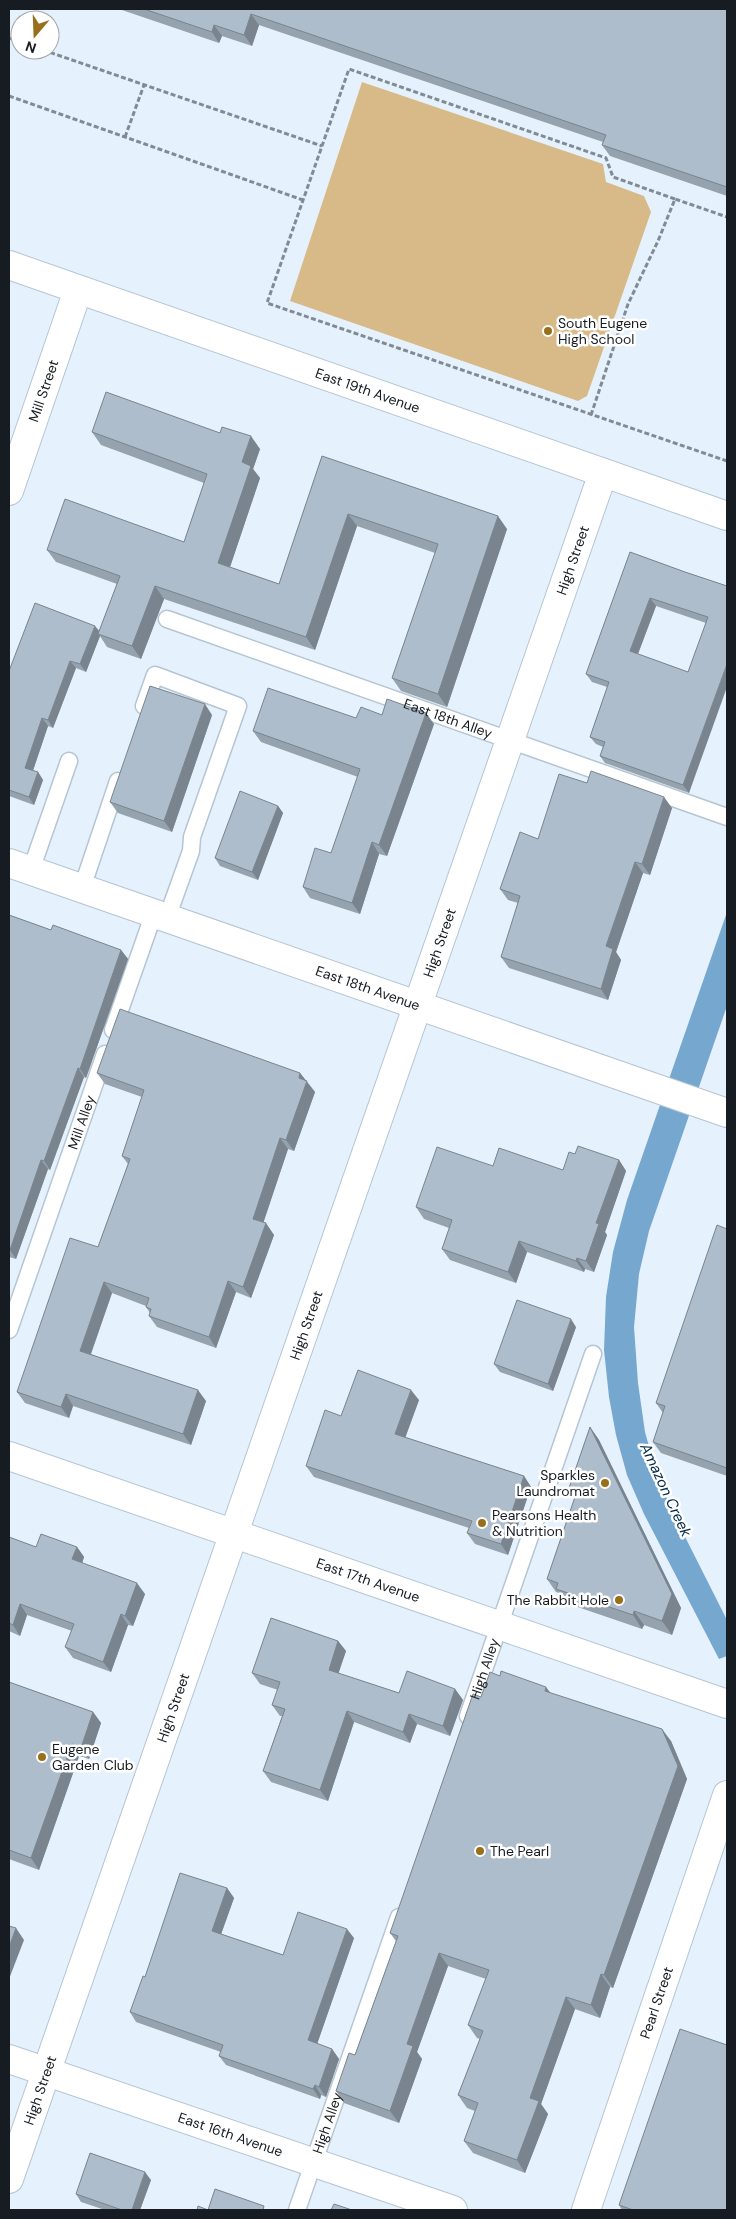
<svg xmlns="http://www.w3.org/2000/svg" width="736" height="2219" viewBox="0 0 736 2219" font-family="'DM Sans',sans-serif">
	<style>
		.green { fill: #d7ba88 }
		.water { fill: #76a7cf }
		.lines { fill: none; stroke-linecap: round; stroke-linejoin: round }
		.lane-casing { stroke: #b5c5d3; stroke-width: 19 }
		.street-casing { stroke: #b5c5d3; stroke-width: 30 }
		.secondary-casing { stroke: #b5c5d3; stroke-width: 30 }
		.path { stroke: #828b94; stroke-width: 3; stroke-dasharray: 5 2.5; stroke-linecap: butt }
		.lane { stroke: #fff; stroke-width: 16 }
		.street { stroke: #fff; stroke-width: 28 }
		.secondary { stroke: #fff; stroke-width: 28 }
		.wall { fill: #95a3af; fill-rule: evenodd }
		.shaded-wall { fill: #79848e }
		.building { fill: #adbdcb; stroke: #79848e; fill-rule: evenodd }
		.poi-dot { fill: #98701c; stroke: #fff; stroke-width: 2 }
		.labels { text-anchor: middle; stroke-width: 5; stroke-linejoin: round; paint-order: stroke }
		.poi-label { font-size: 14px; fill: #161c21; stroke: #fff; text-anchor: start }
		.street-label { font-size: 14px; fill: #161c21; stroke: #fff }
		.water-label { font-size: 15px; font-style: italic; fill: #042c47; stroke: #fff }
	</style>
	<rect width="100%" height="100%" fill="#e5f2fe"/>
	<polygon class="green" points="362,82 603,164 606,182 644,196 651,212 587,396 578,401 290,301"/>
	<polygon class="water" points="727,912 727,1006 649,1231 639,1274 634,1327 638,1383 645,1432 656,1471 671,1509 727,1620 727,1656 719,1659 644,1514 627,1475 616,1435 609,1397 604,1350 606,1297 613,1252 627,1200"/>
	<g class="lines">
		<defs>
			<g id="lane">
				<path id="s1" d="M167 619 727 817"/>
				<polyline points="144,706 155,675 238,706 192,837 191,851 167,918"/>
				<polyline points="31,870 69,761"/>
				<polyline points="82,888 118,781"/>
				<polyline points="113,1030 154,913"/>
				<path id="s2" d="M9 1330 105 1054"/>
				<path id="s3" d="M468 1716 593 1354"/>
				<path id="s4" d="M297 2210 399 1917"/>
			</g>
			<g id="street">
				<path id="s5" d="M9 491 78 290"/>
				<path id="s6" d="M9 1456 727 1704"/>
				<path id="s7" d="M9 2059 453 2210"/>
			</g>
			<g id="secondary">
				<path id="s8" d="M9 265 727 516"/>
				<path id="s9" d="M9 863 727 1113"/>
				<path id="s10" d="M9 2179 603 473"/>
				<path id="s11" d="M586 2210 727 1795"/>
			</g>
		</defs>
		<use href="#lane" class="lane-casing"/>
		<use href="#street" class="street-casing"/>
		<use href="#secondary" class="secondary-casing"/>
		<g class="path">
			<polyline points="9,38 20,42"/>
			<polyline points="43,50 322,146"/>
			<polyline points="9,96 303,200"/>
			<polyline points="125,137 144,85"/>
			<polyline points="675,199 613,177 606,158 349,69 267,303 727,461"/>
			<polyline points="591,415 628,304 658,241 675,199 727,217"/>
		</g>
		<use href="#lane" class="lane"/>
		<use href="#street" class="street"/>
		<use href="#secondary" class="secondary"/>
	</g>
	<g class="wall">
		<polygon points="119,9 727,9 727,196 610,156 602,145 603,142 259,25 252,46 222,36 219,43"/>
		<polygon points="92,432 260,449 253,469 260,478 230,567 279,584 322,456 507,529 447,707 401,691 392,678 435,553 357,526 315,650 164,599 141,659 107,647 100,636 86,672 76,668 53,728 48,726 33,771 38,772 43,780 34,805 9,796 9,671 99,631 117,584 56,562 47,550 184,542 204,483 101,445"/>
		<path d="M630 552 685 572 727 586 689 793 605 763 600 756 603 747 596 744 590 737 607 687 592 682 586 674ZM656 606 706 623 688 672 638 654Z"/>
		<polygon points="212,715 172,832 118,813 110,802"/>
		<polygon points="382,715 434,724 387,856 379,854 360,914 310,898 303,887 331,853 358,777 261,742 253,731"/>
		<polygon points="587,783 672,808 650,875 643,873 616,952 621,960 608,1000 509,968 501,957 518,903 508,900 500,889 538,839"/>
		<polygon points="278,806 283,813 258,880 220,866 215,858"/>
		<polygon points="9,915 51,930 121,950 128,959 86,1078 84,1077 50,1170 48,1169 16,1259 9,1257"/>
		<polygon points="97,1073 300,1073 315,1092 294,1151 288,1149 263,1222 274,1235 251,1298 236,1292 216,1348 157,1327 149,1316 150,1313 146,1307 146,1306 112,1293 91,1354 206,1401 191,1445 73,1406 69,1418 25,1403 17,1392 98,1247 128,1164 122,1156 142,1097 105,1084"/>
		<polygon points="575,1154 619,1160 626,1171 605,1232 607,1235 594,1272 585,1269 584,1272 527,1252 516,1283 450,1260 442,1249 449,1228 424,1219 416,1207 563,1170"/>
		<polygon points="727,1229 727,1476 661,1453 653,1442 663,1413 656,1403"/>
		<polygon points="576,1327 553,1391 500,1372 494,1364"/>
		<polygon points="419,1400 405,1437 524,1476 531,1487 508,1555 475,1544 467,1533 469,1528 314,1477 306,1466 341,1416"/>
		<polygon points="590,1427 599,1440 681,1608 672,1635 644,1625 642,1629 566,1603 559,1593 556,1592 547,1579 575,1497 569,1488"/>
		<polygon points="9,1537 36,1547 77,1547 84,1557 82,1563 145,1594 133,1626 128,1625 111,1672 73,1658 65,1647 72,1631 27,1615 20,1636 9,1631"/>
		<polygon points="338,1641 346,1651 338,1673 399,1693 455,1689 463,1700 450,1736 417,1724 410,1743 354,1722 328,1801 271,1782 263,1771 282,1716 280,1716 272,1705 278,1690 260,1684 252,1673"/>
		<polygon points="9,1682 93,1712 101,1723 89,1759 79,1756 39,1870 9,1859"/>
		<polygon points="551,1693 671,1741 687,1779 613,1988 610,1987 600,2018 575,2009 541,2104 548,2114 525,2173 473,2153 464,2141 475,2111 467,2108 458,2095 480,2039 477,2038 468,2025 486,1979 448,1966 417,2052 422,2059 399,2123 344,2103 336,2091 355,2055 396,1941 390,1933"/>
		<polygon points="227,1888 234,1898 221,1934 283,1955 354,1938 317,2044 332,2049 339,2059 326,2097 321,2095 320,2099 226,2065 219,2056 221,2052 136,2022 130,2012 145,1977"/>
		<polygon points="151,2180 140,2210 105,2210 81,2202 76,2194"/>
		<polygon points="619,2205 727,2210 622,2210"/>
	</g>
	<g class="shaded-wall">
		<polygon points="251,14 259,25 252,46 244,35"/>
		<polygon points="214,25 222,36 219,43 212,32"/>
		<polygon points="251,436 260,449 253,469 260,478 227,576 218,563 242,462"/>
		<polygon points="348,514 357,526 315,650 306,637"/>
		<polygon points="498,516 507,529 447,707 438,694"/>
		<polygon points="155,586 164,599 141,659 132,646"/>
		<polygon points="650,598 656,606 636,659 630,651"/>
		<polygon points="95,626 101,633 98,634 100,636 86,672 80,664"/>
		<polygon points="70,661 76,668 53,728 48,720"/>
		<polygon points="727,664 727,687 689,793 683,785"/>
		<polygon points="205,704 212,715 172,832 164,821"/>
		<polygon points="426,713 434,724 387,856 379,845"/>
		<polygon points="42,718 48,726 31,776 25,768"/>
		<polygon points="38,772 43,780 34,805 29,797"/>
		<polygon points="664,797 672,808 650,875 642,864"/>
		<polygon points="278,806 283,813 258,880 252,872"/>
		<polygon points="372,842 379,854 360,914 352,903"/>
		<polygon points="635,862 643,873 616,952 621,960 608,1000 601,989 606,946"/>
		<polygon points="121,950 128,959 86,1078 80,1069"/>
		<polygon points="78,1068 84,1077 50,1170 44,1161"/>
		<polygon points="300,1073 315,1092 294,1151 286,1140"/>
		<polygon points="280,1138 288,1149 261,1230 253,1219"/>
		<polygon points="41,1160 48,1169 16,1259 10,1250"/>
		<polygon points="619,1160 626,1171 605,1232 607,1235 594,1272 586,1261 596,1223"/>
		<polygon points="266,1223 274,1235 251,1298 243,1287"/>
		<polygon points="519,1241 527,1252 516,1283 508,1272"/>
		<polygon points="577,1258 585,1269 584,1272 576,1261"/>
		<polygon points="228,1281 236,1292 216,1348 209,1337"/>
		<polygon points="104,1282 112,1293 88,1362 80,1351"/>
		<polygon points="571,1319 576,1327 553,1391 548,1384"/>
		<polygon points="198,1390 206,1401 191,1445 183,1434"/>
		<polygon points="411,1390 419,1400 403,1444 395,1434"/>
		<polygon points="66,1394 73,1406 69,1418 61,1407"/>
		<polygon points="590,1427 599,1440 681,1608 672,1635 662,1621"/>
		<polygon points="524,1476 531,1487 508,1555 501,1544"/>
		<polygon points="77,1547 84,1557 80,1570 72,1559"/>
		<polygon points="137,1583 145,1594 133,1626 125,1616"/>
		<polygon points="20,1604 27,1615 20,1636 13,1625"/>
		<polygon points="634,1611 644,1625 642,1629 633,1615"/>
		<polygon points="121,1614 128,1625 111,1672 103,1662"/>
		<polygon points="338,1641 346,1651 336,1681 329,1670"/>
		<polygon points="546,1687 555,1699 545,1691"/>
		<polygon points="455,1689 463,1700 450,1736 443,1726"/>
		<polygon points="347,1711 354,1722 328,1801 320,1790"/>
		<polygon points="93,1712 101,1723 89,1759 81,1748"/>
		<polygon points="409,1714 417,1724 410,1743 403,1732"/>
		<polygon points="662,1729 671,1741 687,1779 613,1988 604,1975"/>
		<polygon points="72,1744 79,1756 39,1870 31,1858"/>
		<polygon points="227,1888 234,1898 219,1940 212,1931"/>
		<polygon points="16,1928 24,1940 9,1979 9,1947"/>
		<polygon points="347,1929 354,1938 315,2050 308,2040"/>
		<polygon points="439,1953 448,1966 417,2052 422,2059 399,2123 390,2111 407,2044"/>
		<polygon points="601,1974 610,1987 600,2018 591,2005"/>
		<polygon points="566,1997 575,2009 541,2104 548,2114 525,2173 517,2160 530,2098"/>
		<polygon points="332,2049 339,2059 326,2097 319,2087"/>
		<polygon points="315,2085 321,2095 320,2099 313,2089"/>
		<polygon points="145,2172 151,2180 140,2210 132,2210"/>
	</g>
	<g class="building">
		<polygon points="144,9 727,9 727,187 602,145 606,135 251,14 244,35 214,25 212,32"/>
		<polygon points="106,392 220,433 222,427 251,436 242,462 251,466 218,563 279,584 322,456 498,516 438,694 392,678 438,544 348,514 306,637 155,586 132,646 98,634 120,576 47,550 65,499 184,542 207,474 92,432"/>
		<path d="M630 552 685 572 727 586V664L683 785 600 756 605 742 590 737 609 682 586 674ZM650 598 708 617 688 672 630 651Z"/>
		<polygon points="35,603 95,626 80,664 70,661 48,720 42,718 25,768 38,772 29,797 9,790 9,671"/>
		<polygon points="150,686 205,704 164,821 110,802"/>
		<polygon points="268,688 356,718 361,707 382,715 387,699 426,713 379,845 372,842 352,903 303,887 315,848 331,853 360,769 253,731"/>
		<polygon points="591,771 664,797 642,864 635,862 606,946 613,949 601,989 501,957 520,896 500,889 520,832 538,839 559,774 587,783"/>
		<polygon points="240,791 278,806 252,872 215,858"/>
		<polygon points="9,915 51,930 53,925 121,950 80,1069 78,1068 44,1161 41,1160 10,1250 9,1250"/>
		<polygon points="120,1009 300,1073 299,1078 307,1081 286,1140 280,1138 253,1219 266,1223 243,1287 228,1281 209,1337 149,1316 151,1309 146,1307 149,1298 104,1282 80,1351 198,1390 183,1434 66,1394 61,1407 17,1392 70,1238 98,1247 130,1159 122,1156 144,1090 97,1073"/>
		<polygon points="578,1146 619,1160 596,1223 599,1224 586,1261 577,1258 576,1261 519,1241 508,1272 442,1249 452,1220 416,1207 437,1147 493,1166 499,1148 563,1170 569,1152 575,1154"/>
		<polygon points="717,1225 727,1229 727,1468 653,1442 665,1406 656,1403"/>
		<polygon points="517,1300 571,1319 548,1384 494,1364"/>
		<polygon points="358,1370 411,1390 395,1434 524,1476 501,1544 467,1533 472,1521 306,1466 325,1410 341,1416"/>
		<polygon points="590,1427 672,1594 662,1621 634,1611 633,1615 556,1589 558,1583 547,1579 577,1491 569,1488"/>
		<polygon points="41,1534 77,1547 72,1559 137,1583 125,1616 121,1614 103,1662 65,1647 74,1624 20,1604 13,1625 9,1623 9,1537 36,1547"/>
		<polygon points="271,1618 338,1641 329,1670 399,1693 407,1671 455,1689 443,1726 409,1714 403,1732 347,1711 320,1790 263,1771 285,1709 272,1705 280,1682 252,1673"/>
		<polygon points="501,1671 546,1687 545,1691 662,1729 678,1766 604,1975 601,1974 591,2005 566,1997 530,2098 539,2101 517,2160 464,2141 478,2103 458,2095 483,2031 468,2025 489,1970 439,1953 407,2044 413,2046 390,2111 336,2091 349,2053 355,2055 398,1936 390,1933 473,1694 481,1697 490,1672 500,1676"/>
		<polygon points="9,1682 93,1712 81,1748 72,1744 31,1858 9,1850"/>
		<polygon points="180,1873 227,1888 212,1931 283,1955 298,1912 347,1929 308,2040 332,2049 319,2087 315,2085 313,2089 219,2056 223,2045 130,2012 143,1976 145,1977"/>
		<polygon points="9,1926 16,1928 9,1947"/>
		<polygon points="680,2029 727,2045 727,2210 633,2210 619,2205"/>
		<polygon points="90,2153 145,2172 132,2210 122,2210 76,2194"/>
		<polygon points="215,2189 264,2206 263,2210 197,2210 198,2206 208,2210"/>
		<polygon points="334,2204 352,2210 331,2210"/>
	</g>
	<g class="poi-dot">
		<circle cx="548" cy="331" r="5"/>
		<circle cx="605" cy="1483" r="5"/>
		<circle cx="482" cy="1523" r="5"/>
		<circle cx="619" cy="1600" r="5"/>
		<circle cx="42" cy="1757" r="5"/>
		<circle cx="480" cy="1851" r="5"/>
	</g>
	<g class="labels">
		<g class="poi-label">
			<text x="558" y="328">South Eugene<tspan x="558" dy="16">High School</tspan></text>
			<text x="595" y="1480" text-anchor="end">Sparkles<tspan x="595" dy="16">Laundromat</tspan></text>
			<text x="492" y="1520">Pearsons Health<tspan x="492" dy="16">&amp; Nutrition</tspan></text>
			<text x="609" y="1605" text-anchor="end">The Rabbit Hole</text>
			<text x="52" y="1754">Eugene<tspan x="52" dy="16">Garden Club</tspan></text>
			<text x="490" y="1856">The Pearl</text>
		</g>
		<g class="street-label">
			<text dy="5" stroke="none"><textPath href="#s5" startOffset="106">Mill Street</textPath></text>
			<text dy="5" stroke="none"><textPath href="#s8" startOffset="380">East 19th Avenue</textPath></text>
			<text dy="5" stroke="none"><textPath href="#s10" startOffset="1714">High Street</textPath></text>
			<text dy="5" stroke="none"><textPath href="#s1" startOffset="298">East 18th Alley</textPath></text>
			<text dy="5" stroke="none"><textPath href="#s10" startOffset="1309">High Street</textPath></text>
			<text dy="5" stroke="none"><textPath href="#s9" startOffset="380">East 18th Avenue</textPath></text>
			<text dy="5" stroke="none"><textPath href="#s2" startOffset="220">Mill Alley</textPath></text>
			<text dy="5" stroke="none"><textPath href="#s10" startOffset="904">High Street</textPath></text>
			<text dy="5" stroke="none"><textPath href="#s6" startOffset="380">East 17th Avenue</textPath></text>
			<text dy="5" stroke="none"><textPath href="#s3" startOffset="50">High Alley</textPath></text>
			<text dy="5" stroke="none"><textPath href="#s10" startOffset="499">High Street</textPath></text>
			<text dy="5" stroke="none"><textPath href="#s11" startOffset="219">Pearl Street</textPath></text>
			<text dy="5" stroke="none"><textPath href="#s10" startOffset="94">High Street</textPath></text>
			<text dy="5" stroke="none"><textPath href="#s4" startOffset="92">High Alley</textPath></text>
			<text dy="5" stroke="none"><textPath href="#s7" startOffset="234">East 16th Avenue</textPath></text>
		</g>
		<g class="water-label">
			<text transform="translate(666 1490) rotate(65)" y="5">Amazon Creek</text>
		</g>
	</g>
	<rect width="736" height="2219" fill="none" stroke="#161c21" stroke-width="20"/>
	<g transform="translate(35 35) rotate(199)"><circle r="24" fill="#ffffff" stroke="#a2a4a6"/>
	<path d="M0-4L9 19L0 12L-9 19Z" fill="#98701c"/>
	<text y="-8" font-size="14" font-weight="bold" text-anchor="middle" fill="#161c21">N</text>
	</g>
</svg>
